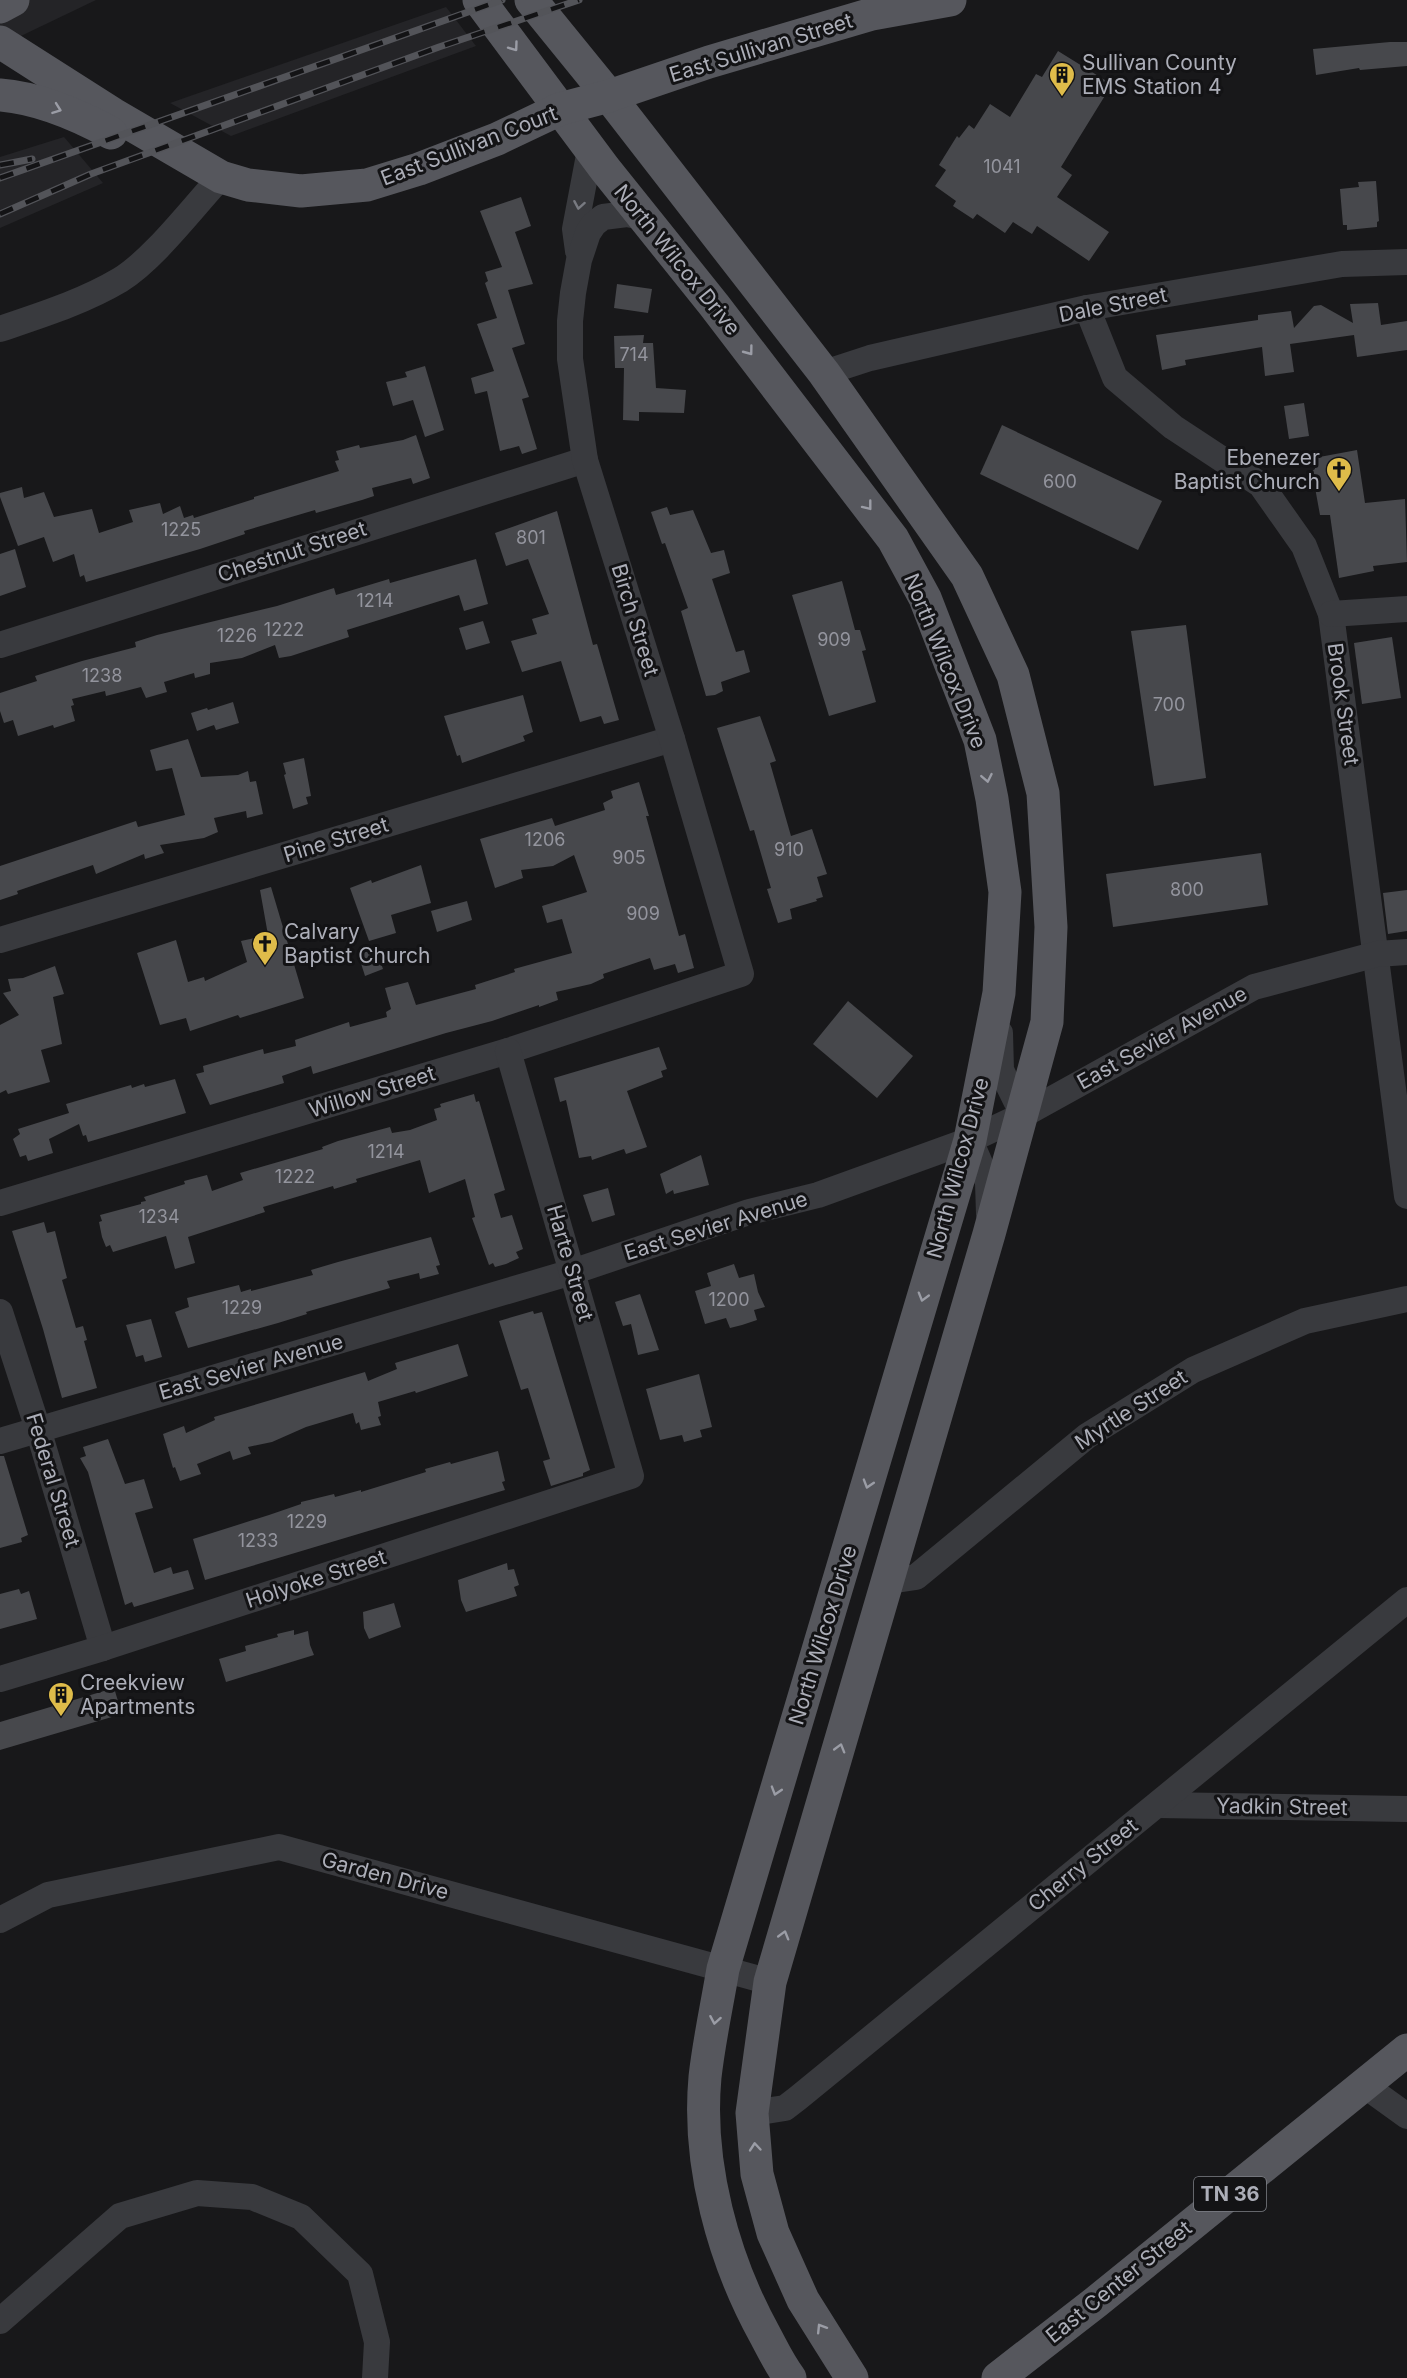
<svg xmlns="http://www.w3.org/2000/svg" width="1407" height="2378" viewBox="0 0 1407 2378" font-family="Inter,sans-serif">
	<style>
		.built { fill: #242427 }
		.building { fill: #47484c }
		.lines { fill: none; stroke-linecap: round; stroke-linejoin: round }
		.minor { stroke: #393a3e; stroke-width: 26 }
		.major { stroke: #56575d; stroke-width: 33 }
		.rail-casing { stroke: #535459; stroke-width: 7 }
		.rail { stroke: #131315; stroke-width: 4.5; stroke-dasharray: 14; stroke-linecap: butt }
		.oneway { stroke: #9b9da6 }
		.oneway2 { stroke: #787a81 }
		.labels { text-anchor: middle; stroke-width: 6; stroke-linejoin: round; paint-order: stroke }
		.number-label { font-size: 18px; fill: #93949d }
		.shield { fill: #131315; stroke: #7e8087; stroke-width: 1.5 }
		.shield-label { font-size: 20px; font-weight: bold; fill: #acaeb8 }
		.street-label { font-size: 21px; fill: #acaeb8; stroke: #131315 }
		.poi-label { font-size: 21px; fill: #acaeb8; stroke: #131315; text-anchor: start }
	</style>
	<rect width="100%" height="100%" fill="#18181a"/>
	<g class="built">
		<polygon points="0,0 96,0 0,46"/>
		<polygon points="446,7 476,46 231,136 170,103"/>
		<polygon points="64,137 103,183 0,228 0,157"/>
	</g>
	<g class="building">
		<polygon points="1390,42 1407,42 1407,66 1360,70 1359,68 1316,75 1313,49"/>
		<polygon points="1058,51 1108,82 1102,92 1106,94 1061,167 1072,175 1057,197 1109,232 1089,261 1037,226 1032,234 1013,222 1005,233 977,214 973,219 953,206 956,201 935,186 946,170 939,165 957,136 959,138 969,125 974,129 990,104 1010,117 1036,74 1042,77"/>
		<polygon points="1376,181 1379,221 1377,222 1377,227 1347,230 1347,225 1343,225 1340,189 1359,187 1358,182"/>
		<polygon points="521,197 531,226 515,232 533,284 508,290 525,344 512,348 529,397 522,399 537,449 522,454 519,446 500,451 487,391 475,394 471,378 494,371 477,324 497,318 485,283 488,281 485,272 502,267 480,211"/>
		<polygon points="617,284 652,289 648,313 614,308"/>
		<polygon points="1378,303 1381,325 1407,321 1407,350 1357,357 1354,335 1290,344 1294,372 1265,376 1262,347 1185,360 1186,365 1162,370 1156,335 1258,320 1258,315 1291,311 1294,328 1314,306 1321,305 1353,323 1350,304"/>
		<polygon points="644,335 643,343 653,343 656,388 686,390 684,413 639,412 639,421 623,420 624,368 615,368 614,336"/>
		<polygon points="425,366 444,430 425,437 413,400 393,406 386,382 407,377 405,372"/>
		<polygon points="1304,403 1309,436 1289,439 1284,406"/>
		<polygon points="1002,425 1162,501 1138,550 980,474"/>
		<polygon points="416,435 430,478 413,484 411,478 372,488 374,496 362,500 316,513 315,510 244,531 245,534 200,549 86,582 84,575 80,577 74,554 53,562 44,537 18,546 0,497 0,493 22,487 24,498 44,492 54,517 92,509 99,533 133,522 129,510 160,503 163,514 180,506 184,518 193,515 194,518 254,499 254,497 339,471 335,461 339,460 336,451 359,445 360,448 403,440"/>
		<polygon points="1357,450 1365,503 1405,499 1407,562 1373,566 1374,571 1339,578 1330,515 1320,515 1312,471 1315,469 1314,458"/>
		<polygon points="667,507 670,515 693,510 711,553 724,550 730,573 712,579 736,652 744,650 750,672 721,682 723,691 715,695 706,696 681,611 688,608 665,543 662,544 651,512"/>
		<polygon points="557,511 593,645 597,644 619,720 604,724 601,716 580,722 561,661 522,672 511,641 537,634 532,619 549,614 528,559 506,566 495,533"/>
		<polygon points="15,549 26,587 0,596 0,554"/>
		<polygon points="476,559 488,604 464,611 459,595 347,630 349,637 291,656 279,658 275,645 242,658 210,663 210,674 195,678 194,673 164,682 167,692 146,698 141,687 106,696 105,691 72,699 74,705 71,706 75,721 54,728 53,725 18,736 13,720 4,723 0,711 0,693 37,681 35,676 82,661 136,647 135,642 157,635 277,606 334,588 336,595 389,579 390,583"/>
		<polygon points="842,581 855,630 860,630 866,650 862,651 876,702 829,716 792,595"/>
		<polygon points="483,621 490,643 466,650 459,628"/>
		<polygon points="1186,625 1206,778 1154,786 1131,631"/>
		<polygon points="1392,637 1401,698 1362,704 1354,643"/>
		<polygon points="523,695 533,732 523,736 525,741 462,763 460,755 457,756 444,716"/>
		<polygon points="233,702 239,723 216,730 214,725 197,731 191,713 207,708 208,710"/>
		<polygon points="760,716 776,761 770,763 791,836 812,829 827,874 817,877 823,897 816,899 817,901 790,909 792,919 778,923 767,889 771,888 754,830 750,831 717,728"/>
		<polygon points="188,739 201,777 238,775 248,771 250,782 256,781 263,814 247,818 246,811 214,818 218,832 204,838 160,845 164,853 145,859 144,854 96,874 93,865 17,891 18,894 0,900 0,866 136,821 138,827 185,815 172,768 156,771 150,750"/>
		<polygon points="304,758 311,796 306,797 308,804 293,809 284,775 286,774 283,763"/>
		<polygon points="639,782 649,816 646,816 679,936 685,934 694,968 678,973 675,964 654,970 650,958 603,974 604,978 591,984 556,992 558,1000 539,1007 539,1005 492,1021 446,1033 313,1074 311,1066 282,1076 284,1083 210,1105 196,1074 204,1072 203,1066 263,1049 264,1054 296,1046 295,1040 349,1022 350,1027 387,1017 386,1012 391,1009 385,988 408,982 416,1005 476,989 475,985 515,972 514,969 572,953 562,919 547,923 542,906 587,892 574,855 553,866 521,870 523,878 495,888 480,839 552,818 555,826 605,810 603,803 613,798 611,791"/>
		<polygon points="1261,853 1268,905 1113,927 1106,874"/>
		<polygon points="421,865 431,903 391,915 396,933 369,941 350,888 371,880 372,883"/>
		<polygon points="271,887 304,998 240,1018 238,1015 190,1031 186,1018 160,1025 137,953 176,940 188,982 204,977 205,981 247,962 241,941 268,935 260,890"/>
		<polygon points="1407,890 1407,931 1388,934 1383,893"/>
		<polygon points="467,901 472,920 437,932 431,911"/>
		<polygon points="376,949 383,969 365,976 358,954"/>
		<polygon points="55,966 64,994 53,997 62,1044 41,1050 50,1082 8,1094 6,1090 0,1093 0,1025 19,1015 3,993 11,991 8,979 23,978"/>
		<polygon points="848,1001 913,1056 877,1098 813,1044"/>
		<polygon points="659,1047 667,1069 661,1071 663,1077 627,1091 647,1147 626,1154 624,1149 592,1160 591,1156 579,1158 566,1100 560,1102 554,1078"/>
		<polygon points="175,1079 186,1113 88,1142 86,1135 83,1136 79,1124 49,1139 53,1153 28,1161 26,1155 20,1157 13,1139 20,1134 18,1129 69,1113 66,1104 131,1085 132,1088 144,1084 145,1087"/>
		<polygon points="474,1094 476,1102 479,1101 505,1190 494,1194 501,1218 512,1215 523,1249 516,1252 519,1258 506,1264 495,1267 493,1263 489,1265 472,1218 475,1217 465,1179 429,1193 420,1160 356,1179 357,1182 334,1189 333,1186 263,1207 265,1212 188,1237 195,1263 175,1269 166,1236 113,1252 110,1245 106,1247 102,1237 99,1222 102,1221 100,1215 141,1204 141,1202 146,1201 144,1197 185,1184 184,1181 207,1175 212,1191 243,1180 240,1173 323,1149 322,1147 338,1141 390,1127 392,1133 410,1130 437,1120 434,1109 441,1107 440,1104"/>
		<polygon points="701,1155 709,1185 674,1194 673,1190 666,1194 660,1174"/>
		<polygon points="608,1188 615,1215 592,1222 583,1195"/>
		<polygon points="44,1222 47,1233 55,1231 67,1278 62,1280 76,1328 83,1326 87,1340 84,1341 97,1388 62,1398 43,1329 12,1231"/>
		<polygon points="431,1237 440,1265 436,1266 439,1274 420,1279 419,1273 387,1281 390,1288 306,1312 307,1314 278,1323 188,1348 175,1312 189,1307 187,1298 239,1285 241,1292 251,1289 251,1291 313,1275 311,1270 338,1262"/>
		<polygon points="734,1264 739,1278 754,1274 758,1292 765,1307 754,1310 757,1320 742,1325 730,1328 726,1318 705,1324 695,1291 711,1286 707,1273"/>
		<polygon points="640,1294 659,1350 638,1355 631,1324 623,1326 615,1302"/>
		<polygon points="533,1311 534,1314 542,1312 590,1470 583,1473 583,1476 551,1486 543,1461 550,1459 528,1388 521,1390 499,1321"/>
		<polygon points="151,1319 162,1357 145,1362 143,1355 136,1357 126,1325"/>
		<polygon points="458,1344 468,1376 416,1393 415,1391 378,1402 381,1416 378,1417 381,1425 361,1430 359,1422 356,1424 353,1413 306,1427 272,1442 248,1447 251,1454 233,1460 230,1451 197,1464 201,1474 180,1481 175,1467 173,1468 163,1434 184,1426 186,1433 215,1420 214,1417 365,1372 368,1381 397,1369 395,1363"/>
		<polygon points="699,1374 712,1427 700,1430 702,1437 684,1442 682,1435 660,1440 646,1389"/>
		<polygon points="108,1439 125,1484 144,1479 153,1508 135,1513 154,1573 171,1567 173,1574 188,1570 194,1589 134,1607 132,1602 125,1605 88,1472 80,1458 86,1456 83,1447"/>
		<polygon points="498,1451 505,1481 502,1482 505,1490 205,1580 193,1539 269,1515 301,1504 301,1502 334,1494 335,1497 361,1490 361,1492 426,1472 425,1469 450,1462 451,1464"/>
		<polygon points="0,1456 4,1456 28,1535 21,1538 22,1542 0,1548"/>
		<polygon points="507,1563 508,1570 514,1569 519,1585 514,1587 517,1596 466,1612 461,1600 458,1580"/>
		<polygon points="19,1589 21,1594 29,1591 37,1619 0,1629 0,1594"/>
		<polygon points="394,1603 401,1627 369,1639 364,1628 363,1612"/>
		<polygon points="294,1630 294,1635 308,1631 310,1645 314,1655 226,1682 219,1659 246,1651 245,1646 278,1637 277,1634"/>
		<polygon points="114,1688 122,1714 0,1750 0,1722"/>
	</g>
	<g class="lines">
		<g class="minor">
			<polyline points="578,251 575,229 590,150"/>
			<polyline points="1087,308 1115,378 1173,427 1261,485 1304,546 1331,614 1407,1196"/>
			<path d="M0 329C41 315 83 302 120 280 154 259 193 207 221 177"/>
			<polyline points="824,373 870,358 1087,308 1342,264 1407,262"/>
			<polyline points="1331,614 1407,609"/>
			<polyline points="0,645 585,460"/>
			<polyline points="0,940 672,739"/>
			<polyline points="1000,1033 1001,1070 1023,1115"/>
			<polyline points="970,1140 988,1182 989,1214"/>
			<polyline points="0,1203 508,1051 741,974 672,739 585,460 570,359 570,321 573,293 579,260 588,233 594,224 603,217 627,214 642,217"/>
			<polyline points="0,1312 38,1429 103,1648"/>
			<polyline points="0,1441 572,1272 749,1212 818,1195 970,1140 1023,1115 1254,987 1377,954 1407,952"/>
			<polyline points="889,1581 916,1577 1087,1436 1193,1370 1305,1321 1407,1299"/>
			<polyline points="0,1679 103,1648 631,1476 508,1051"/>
			<polyline points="1157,1805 1407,1809"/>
			<polyline points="0,1920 48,1895 279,1847 770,1982"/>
			<polyline points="1364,2085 1407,2116"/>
			<polyline points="752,2113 785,2108 798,2098 1407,1600"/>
			<polyline points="0,2321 120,2216 197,2193 252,2197 301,2217 360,2274 377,2342 375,2378"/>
		</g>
		<g class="major">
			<path d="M479 0 605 169 714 305 893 539 925 598 980 740 992 799 1005 892 999 993 970 1140 723 1969C717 2005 709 2041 705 2077 697 2164 723 2259 765 2335 773 2350 780 2365 790 2378"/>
			<polyline points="531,0 609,96 824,373 967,576 1013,675 1043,793 1051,927 1047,1022 989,1234 770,1982 752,2113 757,2174 773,2233 803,2300 852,2378"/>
			<polyline points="0,7 13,0"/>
			<polyline points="0,42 113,114 221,177 248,185 301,191 367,185 419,169 497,139 560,109 609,96 709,62 872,14 950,0"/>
			<path d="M0 95C38 98 78 115 111 133"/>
			<polyline points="998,2378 1096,2302 1407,2050"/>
		</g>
		<defs>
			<g id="rail">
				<polyline points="0,165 32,159"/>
				<polyline points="0,178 502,0"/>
				<polyline points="0,214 91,174 439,47 579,0"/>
			</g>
		</defs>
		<use href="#rail" class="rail-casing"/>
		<use href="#rail" class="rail"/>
	</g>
	<defs><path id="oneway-chevron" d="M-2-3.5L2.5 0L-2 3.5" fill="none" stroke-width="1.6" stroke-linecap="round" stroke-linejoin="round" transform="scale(1.5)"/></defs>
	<g class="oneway">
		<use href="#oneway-chevron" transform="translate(514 47) rotate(54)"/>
		<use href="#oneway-chevron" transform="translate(57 109) rotate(20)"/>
		<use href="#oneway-chevron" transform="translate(749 351) rotate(53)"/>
		<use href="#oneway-chevron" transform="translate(868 506) rotate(52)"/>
		<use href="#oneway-chevron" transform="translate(987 778) rotate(79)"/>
		<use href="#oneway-chevron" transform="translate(923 1297) rotate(106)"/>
		<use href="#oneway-chevron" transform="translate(868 1484) rotate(107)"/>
		<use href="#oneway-chevron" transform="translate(840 1748) rotate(-74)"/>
		<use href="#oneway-chevron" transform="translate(776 1791) rotate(107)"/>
		<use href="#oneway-chevron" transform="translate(784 1935) rotate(-74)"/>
		<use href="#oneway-chevron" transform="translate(715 2020) rotate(100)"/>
		<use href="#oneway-chevron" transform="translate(755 2147) rotate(-95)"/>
		<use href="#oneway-chevron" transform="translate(821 2328) rotate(-122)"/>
	</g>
	<use class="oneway2" href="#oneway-chevron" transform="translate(579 205) rotate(100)"/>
	<defs>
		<symbol id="building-pin" viewBox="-11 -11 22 30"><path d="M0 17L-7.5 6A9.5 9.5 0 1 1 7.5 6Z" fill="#dfbc4a" stroke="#131315"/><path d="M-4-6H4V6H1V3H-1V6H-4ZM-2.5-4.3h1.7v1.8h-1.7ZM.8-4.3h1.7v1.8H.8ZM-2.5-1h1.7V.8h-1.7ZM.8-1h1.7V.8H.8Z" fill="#111"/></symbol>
		<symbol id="church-pin" viewBox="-11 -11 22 30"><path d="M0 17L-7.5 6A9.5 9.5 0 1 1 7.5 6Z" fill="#dfbc4a" stroke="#131315"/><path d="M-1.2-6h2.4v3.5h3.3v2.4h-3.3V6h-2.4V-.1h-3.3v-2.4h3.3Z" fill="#111"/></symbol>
	</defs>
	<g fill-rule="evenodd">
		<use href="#building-pin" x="1047" y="60" width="30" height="40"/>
		<use href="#church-pin" x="1324" y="455" width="30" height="40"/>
		<use href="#church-pin" x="250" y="929" width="30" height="40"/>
		<use href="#building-pin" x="46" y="1680" width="30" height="40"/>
	</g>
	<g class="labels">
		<g class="number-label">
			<text x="1002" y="173">1041</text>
			<text x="634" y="361">714</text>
			<text x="1060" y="488">600</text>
			<text x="181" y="536">1225</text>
			<text x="531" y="544">801</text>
			<text x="375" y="607">1214</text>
			<text x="284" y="636">1222</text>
			<text x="237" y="642">1226</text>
			<text x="834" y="646">909</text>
			<text x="102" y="682">1238</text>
			<text x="1169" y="711">700</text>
			<text x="545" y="846">1206</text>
			<text x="789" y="856">910</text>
			<text x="629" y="864">905</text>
			<text x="1187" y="896">800</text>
			<text x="643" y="920">909</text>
			<text x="386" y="1158">1214</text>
			<text x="295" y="1183">1222</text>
			<text x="159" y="1223">1234</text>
			<text x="729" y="1306">1200</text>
			<text x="242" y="1314">1229</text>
			<text x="307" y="1528">1229</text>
			<text x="258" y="1547">1233</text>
		</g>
		<rect class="shield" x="1194" y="2177" width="72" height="34" rx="4.5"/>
		<g class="shield-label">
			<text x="1230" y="2201">TN 36</text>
		</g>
		<g class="street-label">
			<text transform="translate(761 48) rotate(-17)" y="7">East Sullivan Street</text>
			<text transform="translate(469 146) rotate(-21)" y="7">East Sullivan Court</text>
			<text transform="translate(677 260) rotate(51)" y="7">North Wilcox Drive</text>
			<text transform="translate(1113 305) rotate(-11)" y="7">Dale Street</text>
			<text transform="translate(292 552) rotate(-18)" y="7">Chestnut Street</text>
			<text transform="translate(635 620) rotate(73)" y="7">Birch Street</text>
			<text transform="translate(945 661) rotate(68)" y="7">North Wilcox Drive</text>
			<text transform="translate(1343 704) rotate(82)" y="7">Brook Street</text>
			<text transform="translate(336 840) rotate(-17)" y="7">Pine Street</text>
			<text transform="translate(1162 1038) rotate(-29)" y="7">East Sevier Avenue</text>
			<text transform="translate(372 1092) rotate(-17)" y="7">Willow Street</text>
			<text transform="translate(958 1168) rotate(-75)" y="7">North Wilcox Drive</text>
			<text transform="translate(716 1226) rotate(-17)" y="7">East Sevier Avenue</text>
			<text transform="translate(570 1263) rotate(74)" y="7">Harte Street</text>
			<text transform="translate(251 1367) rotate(-16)" y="7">East Sevier Avenue</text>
			<text transform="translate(1131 1410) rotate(-33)" y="7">Myrtle Street</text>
			<text transform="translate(53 1480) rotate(73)" y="7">Federal Street</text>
			<text transform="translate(316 1579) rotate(-18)" y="7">Holyoke Street</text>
			<text transform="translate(823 1635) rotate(-73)" y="7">North Wilcox Drive</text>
			<text transform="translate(1282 1807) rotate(1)" y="7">Yadkin Street</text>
			<text transform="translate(1083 1865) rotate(-39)" y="7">Cherry Street</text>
			<text transform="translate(385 1876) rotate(15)" y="7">Garden Drive</text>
			<text transform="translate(1119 2282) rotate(-39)" y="7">East Center Street</text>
		</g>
		<g class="poi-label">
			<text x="1082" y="70">Sullivan County<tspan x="1082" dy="24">EMS Station 4</tspan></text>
			<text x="1320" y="465" text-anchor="end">Ebenezer<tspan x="1320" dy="24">Baptist Church</tspan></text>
			<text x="284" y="939">Calvary<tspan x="284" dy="24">Baptist Church</tspan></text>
			<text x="80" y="1690">Creekview<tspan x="80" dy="24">Apartments</tspan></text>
		</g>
	</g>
</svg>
